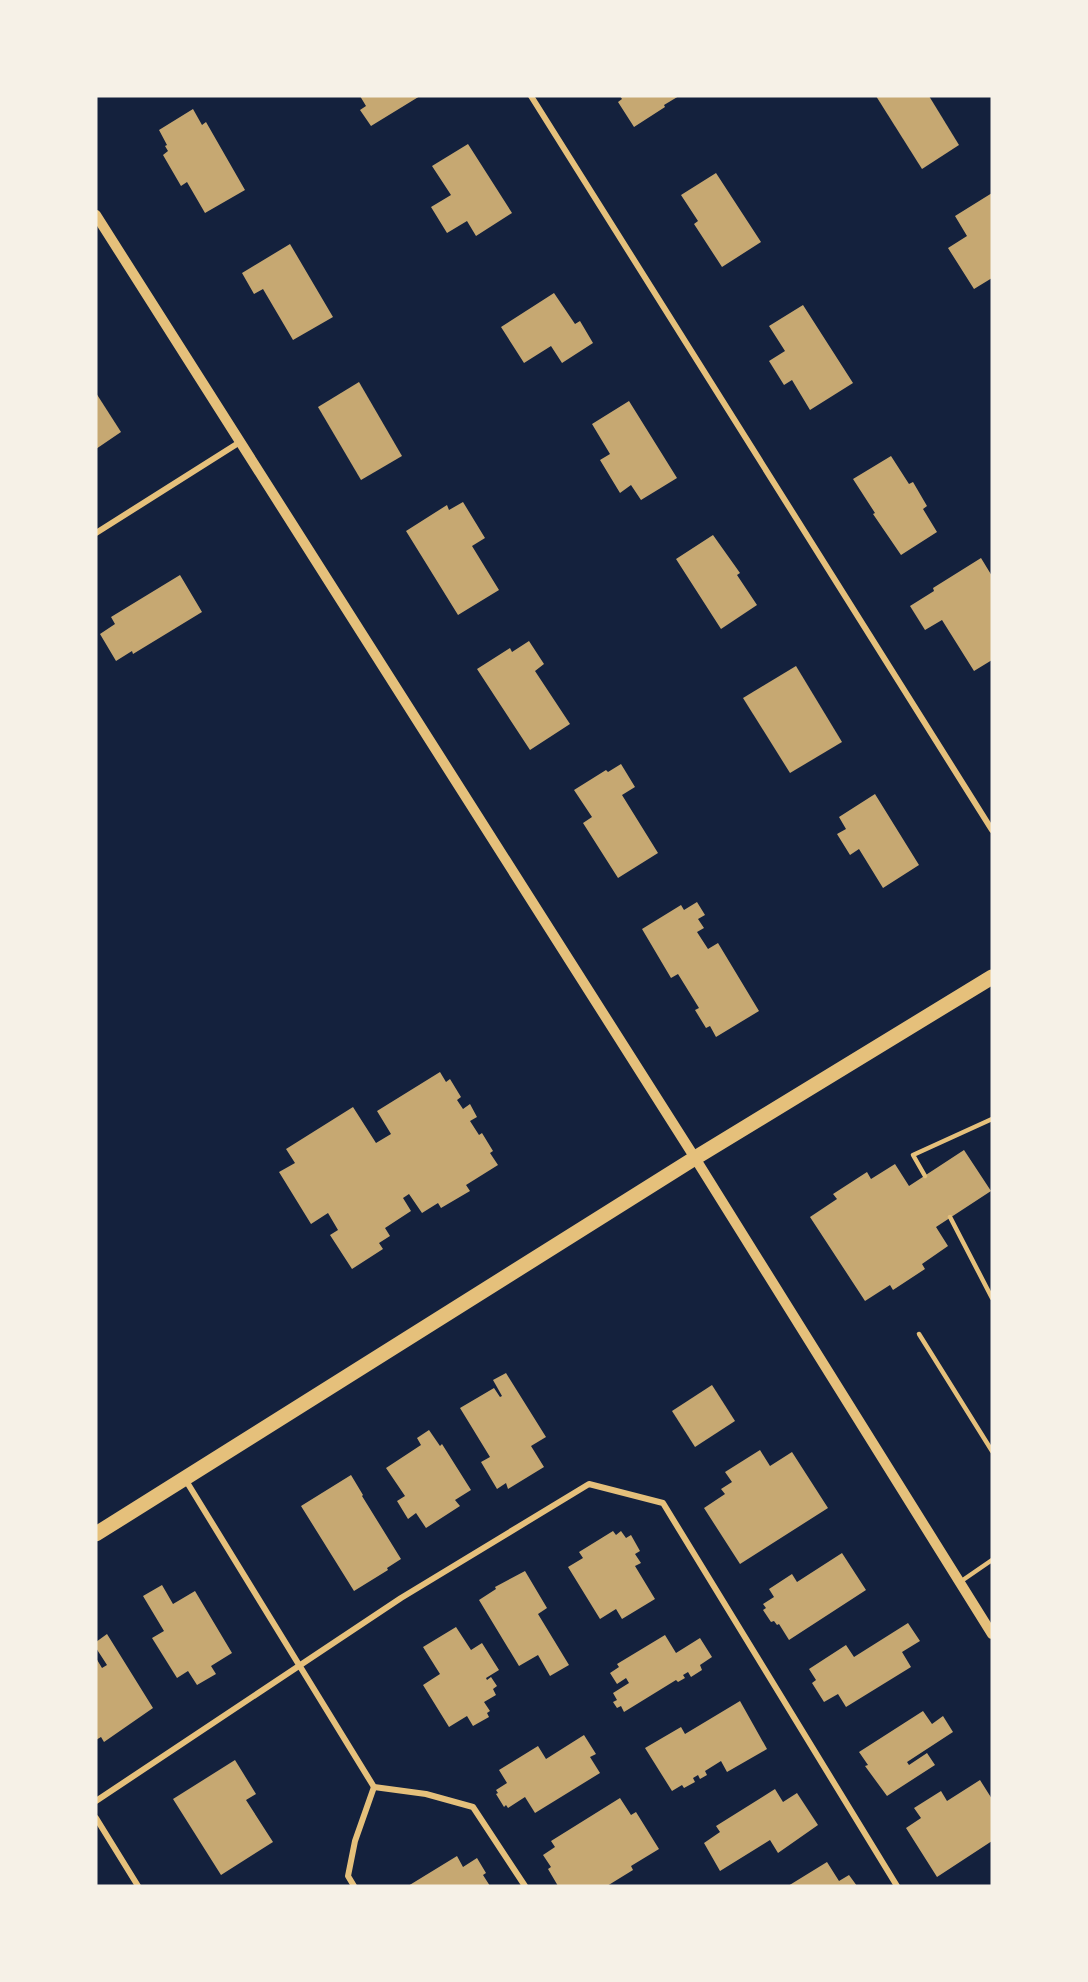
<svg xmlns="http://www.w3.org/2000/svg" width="1088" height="1982" viewBox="0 0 1088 1982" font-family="'DejaVu Sans',sans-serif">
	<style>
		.building { fill: #c6a872 }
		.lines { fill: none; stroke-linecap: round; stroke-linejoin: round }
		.service { stroke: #e5c07b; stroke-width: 4.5 }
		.minor { stroke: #e5c07b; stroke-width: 6 }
		.tertiary { stroke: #e5c07b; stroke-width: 10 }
		.primary { stroke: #e5c07b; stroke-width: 15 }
	</style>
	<rect width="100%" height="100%" fill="#14213d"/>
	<g class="building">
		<polygon points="360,96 420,96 371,126 360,110 366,106"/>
		<polygon points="620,96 679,96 664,105 665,107 634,127 618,102 622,99"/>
		<polygon points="876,96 929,96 959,145 922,169"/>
		<polygon points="193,109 202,125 206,122 245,190 205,213 187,182 181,186 163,155 168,151 165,146 167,145 159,130"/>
		<polygon points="468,144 512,213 476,236 467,221 447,233 431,207 451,195 432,166"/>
		<polygon points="716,173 761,242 722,267 694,224 698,221 681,195"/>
		<polygon points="992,193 992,278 974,289 948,248 967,236 955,216"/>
		<polygon points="290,244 333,317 293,340 263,289 254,294 242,273"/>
		<polygon points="554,293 575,324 580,321 593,343 562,363 551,346 524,363 501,327"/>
		<polygon points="803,305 853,383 810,410 792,380 784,385 769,361 785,351 769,326"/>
		<polygon points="359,382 402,456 361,480 318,407"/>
		<polygon points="96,393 121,432 96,449"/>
		<polygon points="629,401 677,478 641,500 631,485 620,493 600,460 610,454 592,424"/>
		<polygon points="891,456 909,484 913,482 927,506 923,509 937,532 901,555 873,514 875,513 853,479"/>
		<polygon points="463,502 485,538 472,546 499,590 458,615 406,531 447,505 449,510"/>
		<polygon points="713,535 740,573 737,575 757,605 721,629 676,559"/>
		<polygon points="981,558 992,576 992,660 974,671 942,620 925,630 910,606 934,591 933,588"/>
		<polygon points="180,575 202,612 133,654 132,651 116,661 100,634 115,624 111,617"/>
		<polygon points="529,641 544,664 535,671 570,724 530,750 477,669 510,648 512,652"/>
		<polygon points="796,666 842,742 790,773 743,698"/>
		<polygon points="621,764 635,787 622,795 658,853 618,878 583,823 592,817 574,790 606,770 608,772"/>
		<polygon points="875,794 919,865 883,888 859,849 850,855 837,834 846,829 839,817"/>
		<polygon points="697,902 705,915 698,919 704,928 697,932 708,949 718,943 759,1011 716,1037 710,1026 706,1028 695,1010 699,1008 678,974 671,978 642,929 681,905 684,910"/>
		<polygon points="440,1072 446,1082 450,1079 461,1097 457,1100 463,1109 470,1104 477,1117 470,1121 479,1135 482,1133 493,1151 490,1153 498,1165 466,1185 470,1191 441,1208 438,1203 422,1213 409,1194 403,1198 411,1211 385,1228 390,1236 379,1243 383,1249 352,1269 330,1235 338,1230 328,1213 311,1224 279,1172 295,1163 286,1149 353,1107 376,1143 391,1134 377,1111"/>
		<polygon points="964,1150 991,1191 936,1227 948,1246 922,1264 925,1269 893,1290 890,1285 865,1301 810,1217 837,1199 833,1194 867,1172 871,1179 895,1164 909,1186"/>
		<polygon points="506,1373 546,1437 531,1446 544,1467 508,1489 506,1483 497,1489 481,1462 490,1457 460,1408 494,1388 500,1397 502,1396 493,1380"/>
		<polygon points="712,1385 735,1421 695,1447 672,1411"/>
		<polygon points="429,1430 440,1446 442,1444 471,1490 455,1500 460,1506 426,1528 416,1513 408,1519 397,1501 405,1496 386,1468 421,1445 417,1438"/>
		<polygon points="760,1450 770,1466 792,1452 828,1508 740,1564 704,1508 725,1494 721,1489 732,1482 725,1472"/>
		<polygon points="351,1475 363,1495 362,1496 401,1559 387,1568 388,1570 354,1591 301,1506"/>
		<polygon points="613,1531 616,1535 621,1531 626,1538 631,1535 640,1551 635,1554 641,1563 635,1566 655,1599 622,1619 616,1609 600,1619 568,1567 583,1558 579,1552"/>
		<polygon points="842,1553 866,1590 789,1640 779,1624 777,1625 774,1621 771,1622 763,1610 766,1608 763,1604 774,1597 769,1589 792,1574 797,1582"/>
		<polygon points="525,1571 547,1608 538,1614 569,1665 550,1676 538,1655 519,1666 479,1600 496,1589 495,1587"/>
		<polygon points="162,1585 173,1604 195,1591 232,1653 211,1666 216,1674 197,1685 188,1671 177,1678 152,1638 164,1631 143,1596"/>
		<polygon points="908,1623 920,1641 902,1652 911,1667 846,1707 838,1694 824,1702 812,1683 816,1680 809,1669 846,1645 854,1657"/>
		<polygon points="456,1627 471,1650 482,1643 499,1670 486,1678 487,1680 491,1677 497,1686 493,1689 496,1695 484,1702 490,1711 487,1713 489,1717 473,1726 467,1716 449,1727 423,1685 440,1674 423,1647"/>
		<polygon points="107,1634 153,1708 104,1742 101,1737 96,1740 96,1658 102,1668 107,1665 96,1648 96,1642"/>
		<polygon points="665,1635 676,1653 700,1638 712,1657 700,1665 702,1670 691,1677 688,1672 683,1675 685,1678 678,1682 676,1680 624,1712 621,1706 617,1708 613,1702 617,1700 613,1693 629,1683 626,1678 617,1684 610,1673 619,1667 617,1664"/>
		<polygon points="740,1701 767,1749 727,1772 721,1761 705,1771 707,1775 700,1779 698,1775 693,1778 695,1782 684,1788 682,1785 672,1791 645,1748 681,1727 685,1734"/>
		<polygon points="923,1711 932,1724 943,1716 953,1732 907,1762 909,1765 927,1753 935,1765 887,1796 865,1766 868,1765 859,1752"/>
		<polygon points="584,1735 596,1754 590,1757 600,1773 535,1813 525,1797 508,1808 506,1805 504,1807 496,1794 498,1793 496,1790 507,1783 499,1770 538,1746 546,1759"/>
		<polygon points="235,1760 256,1794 246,1800 273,1842 221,1875 173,1799"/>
		<polygon points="980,1780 992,1799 992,1841 937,1877 906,1828 921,1818 914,1808 941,1791 947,1801"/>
		<polygon points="775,1789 783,1802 797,1793 818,1825 778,1853 770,1840 720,1871 704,1843 720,1832 716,1826"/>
		<polygon points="620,1798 631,1815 636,1812 659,1849 631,1866 633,1870 607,1886 558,1886 548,1869 551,1867 543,1855 555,1847 551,1841"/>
		<polygon points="457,1856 463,1867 477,1858 486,1873 483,1875 490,1886 408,1886"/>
		<polygon points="827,1862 839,1881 849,1875 857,1886 788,1886"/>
	</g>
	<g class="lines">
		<g class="service">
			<polyline points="925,1176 913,1155 992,1119"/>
			<polyline points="950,1217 992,1298"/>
			<polyline points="919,1334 992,1451"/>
			<polyline points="960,1582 992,1560"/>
		</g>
		<g class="minor">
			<polyline points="531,96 992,830"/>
			<polyline points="96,533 240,442"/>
			<polyline points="185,1479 374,1787 426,1794 473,1807 525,1886"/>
			<polyline points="96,1801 401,1598 589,1484 663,1503 897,1886"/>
			<polyline points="96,1818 138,1886"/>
			<polyline points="354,1886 348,1876 355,1841 374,1787"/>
		</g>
		<polyline class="tertiary" points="96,215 695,1158 992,1634"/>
		<polyline class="primary" points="96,1534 695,1158 992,977"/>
	</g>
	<rect width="1088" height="1982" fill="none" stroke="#f6f1e7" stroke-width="195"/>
</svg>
